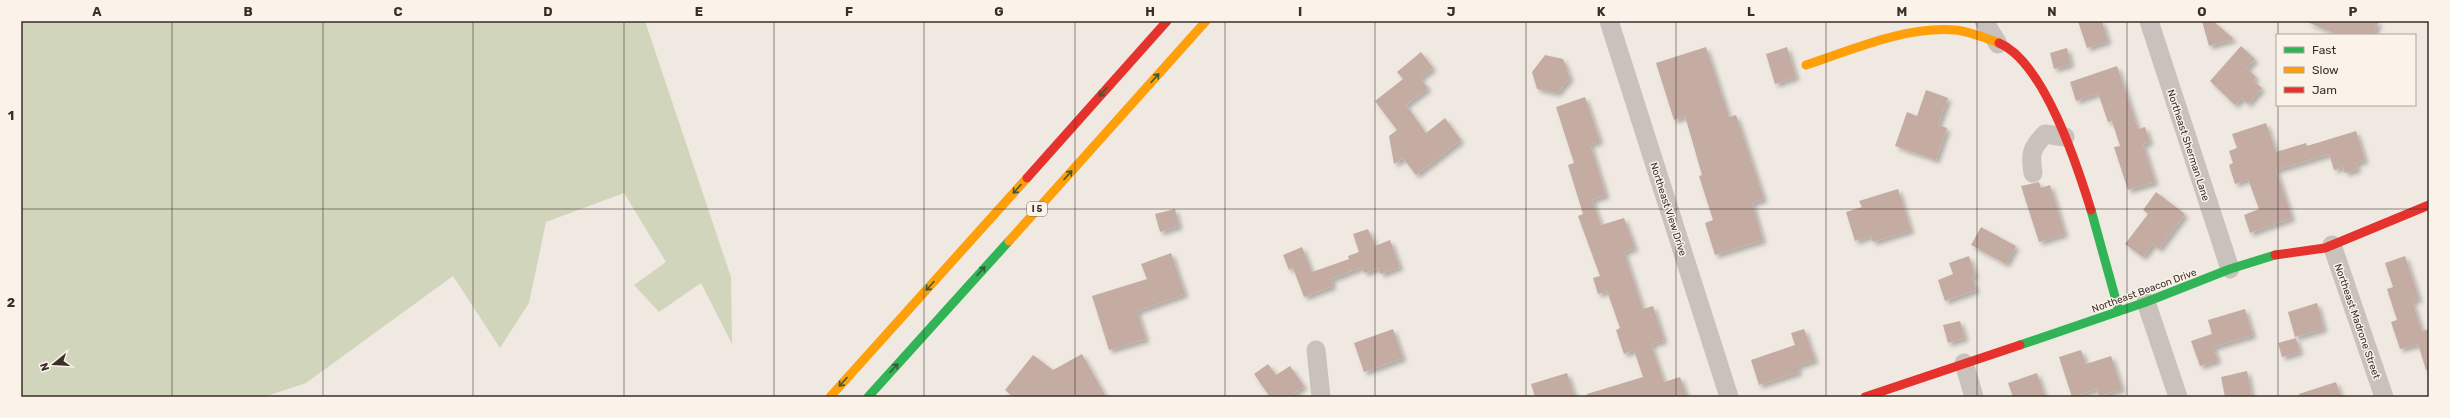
<svg xmlns="http://www.w3.org/2000/svg" width="2450" height="418" viewBox="0 0 2450 418" font-family="Rubik,sans-serif">
	<style>
		.green { fill: #d1d5bb }
		.building { fill: #c4aca3; filter: url(#shadow) }
		.lines { fill: none; stroke-linecap: round; stroke-linejoin: round }
		.street { stroke: #c9c1bb; stroke-width: 19 }
		.fast { stroke: #30b455; stroke-width: 9 }
		.slow { stroke: #ff9f0a; stroke-width: 9 }
		.jam { stroke: #e5322d; stroke-width: 9 }
		.oneway { stroke: #365d38 }
		.grid { fill: none; stroke: #3a2e29; stroke-width: 1; stroke-opacity: 0.55 }
		.labels { text-anchor: middle; stroke-width: 3; stroke-linejoin: round; paint-order: stroke }
		.shield { fill: #fbf3ea; stroke: #746963; stroke-width: 1 }
		.shield-label { font-size: 9px; font-weight: bold; fill: #3a2e29 }
		.street-label { font-size: 10px; fill: #3a2e29; stroke: #fbf3ea }
		.neatline { fill: none; stroke: #3a2e29; stroke-width: 1.5 }
		.grid-label { font-size: 13px; text-anchor: middle; font-weight: bold; fill: #3a2e29 }
	</style>
	<defs>
		<filter id="shadow"><feDropShadow dx="3.5" dy="3.5" stdDeviation="2" flood-color="#0004"/></filter>
	</defs>
	<rect width="100%" height="100%" fill="#efe9e2"/>
	<polygon class="green" points="21,21 645,21 731,277 732,344 701,283 659,312 634,285 666,262 624,193 546,222 529,303 500,348 453,276 306,383 264,397 21,397"/>
	<g class="building">
		<polygon points="2078,21 2102,21 2108,41 2087,48"/>
		<polygon points="2202,21 2213,21 2234,39 2209,46"/>
		<polygon points="2305,21 2379,21 2373,35 2338,35"/>
		<polygon points="2241,46 2255,59 2247,68 2256,77 2253,81 2262,88 2248,104 2242,98 2235,105 2210,81"/>
		<polygon points="1706,47 1729,117 1736,115 1764,199 1752,203 1763,240 1715,255 1705,223 1713,220 1699,176 1702,175 1685,116 1674,120 1656,63"/>
		<polygon points="1787,47 1796,77 1775,84 1766,54"/>
		<polygon points="2067,48 2071,64 2054,69 2050,53"/>
		<polygon points="1421,52 1433,68 1420,78 1428,88 1406,105 1426,133 1445,118 1461,140 1416,175 1403,158 1394,164 1389,136 1397,130 1375,101 1403,79 1397,72"/>
		<polygon points="1545,55 1563,59 1570,78 1557,93 1537,89 1532,72"/>
		<polygon points="2117,66 2138,129 2145,127 2150,142 2143,144 2155,182 2128,190 2114,147 2120,146 2112,121 2108,122 2098,93 2076,101 2070,82"/>
		<polygon points="1926,90 1948,98 1938,125 1947,128 1936,160 1895,146 1907,112 1917,116"/>
		<polygon points="1585,97 1600,141 1590,144 1606,195 1592,200 1601,225 1624,218 1635,248 1624,252 1643,309 1653,306 1664,340 1651,345 1664,382 1680,377 1687,397 1588,397 1587,394 1643,377 1634,350 1624,354 1616,330 1620,328 1607,291 1598,294 1593,278 1600,276 1578,216 1583,214 1568,165 1574,163 1556,107"/>
		<polygon points="2266,123 2276,152 2306,143 2307,146 2356,131 2365,160 2356,163 2358,169 2345,173 2343,167 2334,170 2329,154 2276,170 2292,218 2250,233 2244,215 2259,209 2248,179 2235,184 2229,165 2233,163 2229,151 2237,148 2232,134"/>
		<polygon points="2039,182 2041,188 2050,185 2065,234 2039,242 2021,186"/>
		<polygon points="1898,189 1911,230 1873,242 1871,236 1855,241 1846,212 1862,207 1859,201"/>
		<polygon points="2156,192 2185,214 2159,249 2153,244 2143,257 2125,244 2148,214 2143,210"/>
		<polygon points="1175,209 1179,226 1160,232 1155,214"/>
		<polygon points="1981,227 2016,246 2006,264 1971,245"/>
		<polygon points="1368,229 1375,246 1390,240 1400,267 1381,274 1378,268 1364,273 1362,267 1331,279 1333,286 1304,297 1293,268 1289,270 1283,255 1302,247 1312,272 1349,259 1348,256 1359,252 1353,234"/>
		<polygon points="1171,253 1185,294 1137,311 1146,339 1109,350 1092,296 1147,279 1141,264"/>
		<polygon points="1969,256 1975,275 1972,277 1976,290 1945,301 1938,280 1953,274 1949,263"/>
		<polygon points="2405,256 2419,299 2412,301 2422,331 2429,329 2429,370 2426,370 2418,344 2400,349 2391,322 2397,320 2387,289 2393,287 2385,263"/>
		<polygon points="2317,303 2324,329 2295,337 2288,312"/>
		<polygon points="2245,309 2253,335 2213,347 2218,360 2200,366 2191,341 2212,334 2208,320"/>
		<polygon points="1960,321 1965,338 1948,343 1943,325"/>
		<polygon points="1393,329 1403,358 1364,372 1354,343"/>
		<polygon points="1804,329 1815,360 1797,366 1799,372 1759,385 1751,360 1795,345 1791,333"/>
		<polygon points="2296,338 2300,352 2282,357 2278,343"/>
		<polygon points="2081,350 2086,364 2111,356 2122,389 2099,396 2097,389 2072,397 2059,357"/>
		<polygon points="1082,354 1106,397 1013,397 1005,390 1033,355 1053,370"/>
		<polygon points="1268,364 1276,375 1290,366 1304,386 1289,397 1270,397 1254,374"/>
		<polygon points="2247,371 2252,397 2225,397 2221,377"/>
		<polygon points="1567,373 1575,397 1535,397 1531,384"/>
		<polygon points="2037,373 2045,397 2013,397 2008,383"/>
		<polygon points="2336,382 2341,397 2300,397 2299,394"/>
	</g>
	<g class="lines">
		<g class="street">
			<polyline points="1609,21 1729,397"/>
			<polyline points="1984,21 1998,44"/>
			<polyline points="2149,21 2230,269"/>
			<path d="M2033 173C2030 153 2031 149 2045 134L2065 137"/>
			<polyline points="2332,245 2384,397"/>
			<polyline points="2146,302 2178,397"/>
			<polyline points="1316,350 1321,397"/>
			<polyline points="1964,363 1974,397"/>
		</g>
		<g class="fast">
			<polyline points="2091,210 2119,311"/>
			<polyline points="2020,345 2146,302 2230,269 2275,255"/>
			<polyline points="868,397 1009,241"/>
		</g>
		<g class="slow">
			<path d="M1806 65C1852 50 1905 26 1955 30 1969 31 1985 38 1999 43"/>
			<polyline points="1009,241 1206,21"/>
			<polyline points="830,397 1027,178"/>
		</g>
		<g class="jam">
			<path d="M1999 43C2044 62 2077 165 2091 210"/>
			<polyline points="1027,178 1167,21"/>
			<polyline points="2275,255 2325,248 2429,205"/>
			<polyline points="1865,397 2020,345"/>
		</g>
	</g>
	<defs><path id="oneway-shaft" d="M-6 0H5M1.5-3L5.5 0L1.5 3" fill="none" stroke-width="1.6" stroke-linecap="round" stroke-linejoin="round"/></defs>
	<g class="oneway">
		<use href="#oneway-shaft" transform="translate(1155 78) rotate(-48)"/>
		<use href="#oneway-shaft" transform="translate(1103 92) rotate(132)"/>
		<use href="#oneway-shaft" transform="translate(1068 175) rotate(-48)"/>
		<use href="#oneway-shaft" transform="translate(1017 189) rotate(132)"/>
		<use href="#oneway-shaft" transform="translate(981 271) rotate(-48)"/>
		<use href="#oneway-shaft" transform="translate(930 286) rotate(132)"/>
		<use href="#oneway-shaft" transform="translate(894 368) rotate(-48)"/>
		<use href="#oneway-shaft" transform="translate(843 382) rotate(132)"/>
	</g>
	<path class="grid" d="M172 21V397M323 21V397M473 21V397M624 21V397M774 21V397M924 21V397M1075 21V397M1225 21V397M1375 21V397M1526 21V397M1676 21V397M1826 21V397M1977 21V397M2127 21V397M2278 21V35M2278 105V397M21 209H2429"/>
	<g class="labels">
		<rect class="shield" x="1027" y="202" width="20" height="14" rx="3"/>
		<g class="shield-label">
			<text x="1037" y="212">I 5</text>
		</g>
		<g class="street-label">
			<text transform="translate(2189 145) rotate(72)" y="4">Northeast Sherman Lane</text>
			<text transform="translate(1669 209) rotate(72)" y="4">Northeast View Drive</text>
			<text transform="translate(2144 290) rotate(-20)" y="4">Northeast Beacon Drive</text>
			<text transform="translate(2358 321) rotate(71)" y="4">Northeast Madrone Street</text>
		</g>
	</g>
	<rect width="2450" height="418" fill="none" stroke="#fbf3ea" stroke-width="44"/>
	<rect x="2276" y="34" width="140" height="72" fill="#fbf3ea" stroke="#aea49d"/>
	<rect x="2284" y="47" width="20" height="6" fill="#30b455" stroke="#aea49d"/>
	<text x="2312" y="54" font-size="12" fill="#3a2e29">Fast</text>
	<rect x="2284" y="67" width="20" height="6" fill="#ff9f0a" stroke="#aea49d"/>
	<text x="2312" y="74" font-size="12" fill="#3a2e29">Slow</text>
	<rect x="2284" y="87" width="20" height="6" fill="#e5322d" stroke="#aea49d"/>
	<text x="2312" y="94" font-size="12" fill="#3a2e29">Jam</text>
	<g transform="translate(54 364) rotate(252)" stroke="#fbf3ea" stroke-width="3" paint-order="stroke">
	<path d="M0-3L7 15L0 10L-7 15Z" fill="#3a2e29"/>
	<text y="-6" font-size="11" font-weight="bold" text-anchor="middle" fill="#3a2e29">N</text>
	</g>
	<rect x="22" y="22" width="2406" height="374" class="neatline"/>
	<g class="grid-label">
		<text x="97" y="16">A</text>
		<text x="248" y="16">B</text>
		<text x="398" y="16">C</text>
		<text x="548" y="16">D</text>
		<text x="699" y="16">E</text>
		<text x="849" y="16">F</text>
		<text x="999" y="16">G</text>
		<text x="1150" y="16">H</text>
		<text x="1300" y="16">I</text>
		<text x="1451" y="16">J</text>
		<text x="1601" y="16">K</text>
		<text x="1751" y="16">L</text>
		<text x="1902" y="16">M</text>
		<text x="2052" y="16">N</text>
		<text x="2202" y="16">O</text>
		<text x="2353" y="16">P</text>
		<text x="11" y="120">1</text>
		<text x="11" y="307">2</text>
	</g>
</svg>
